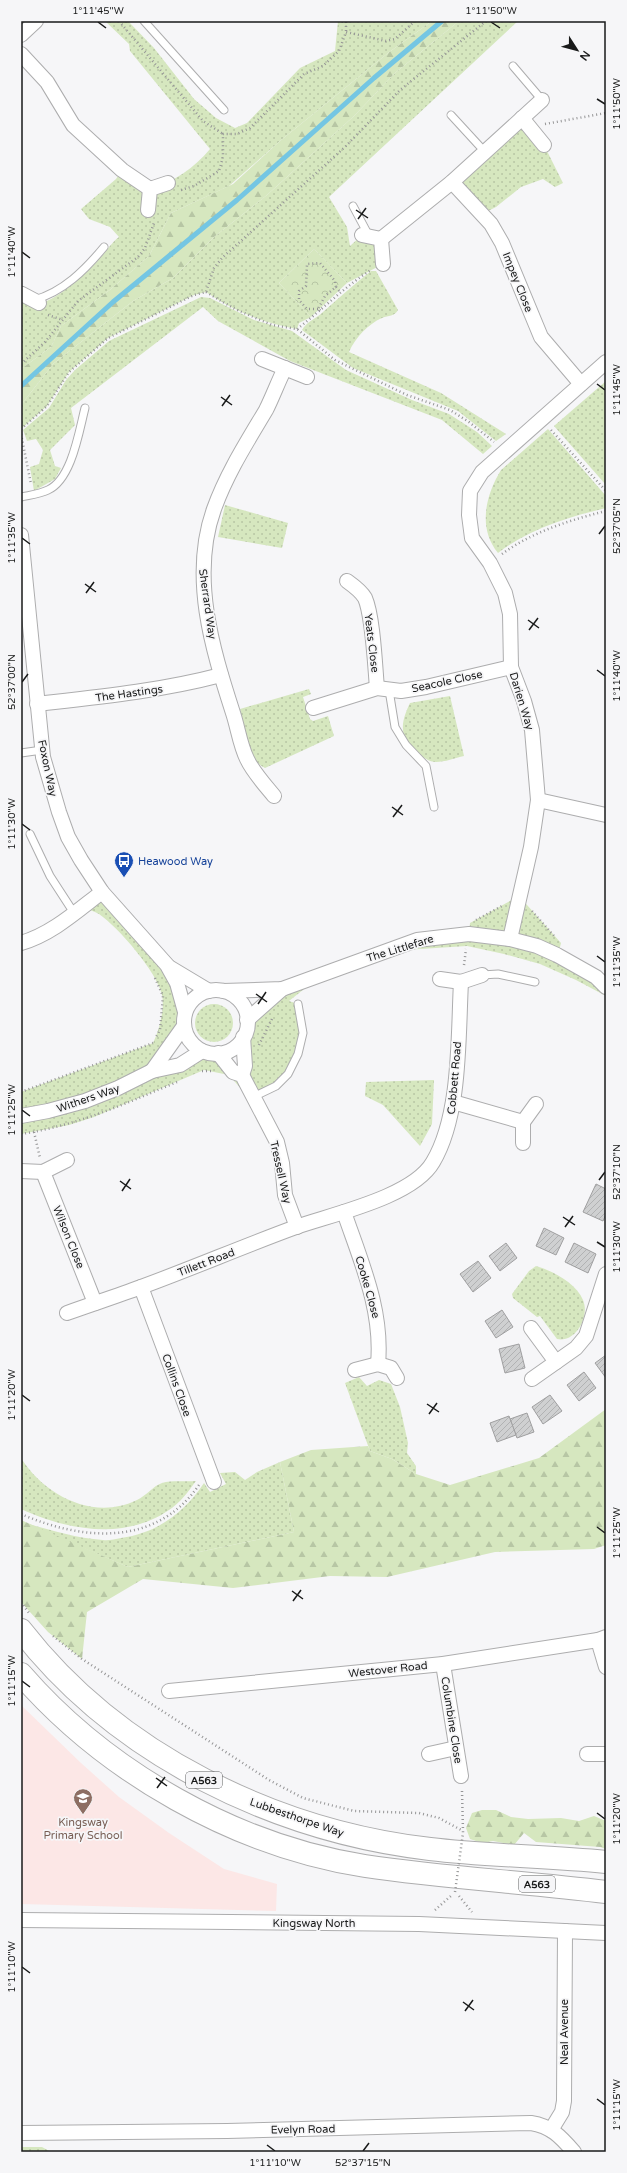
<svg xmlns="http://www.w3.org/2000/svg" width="627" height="2173" viewBox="0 0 627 2173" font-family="'Varela Round',sans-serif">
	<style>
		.education { fill: #fce7e6 }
		.grass { fill: url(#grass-dots) }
		.forest { fill: url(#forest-firs) }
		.park { fill: url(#park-crowns) }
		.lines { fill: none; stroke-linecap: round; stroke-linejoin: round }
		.stream { stroke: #74c6e3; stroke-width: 5 }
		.building { fill: url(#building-hatch); stroke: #9f9fa0 }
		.lane-casing { stroke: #adadae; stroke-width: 9 }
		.street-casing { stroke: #adadae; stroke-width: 16 }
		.highway-casing { stroke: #adadae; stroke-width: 24 }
		.path { stroke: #959596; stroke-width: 2.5; stroke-dasharray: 1 3; stroke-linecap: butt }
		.lane { stroke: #fff; stroke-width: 7 }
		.street { stroke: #fff; stroke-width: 14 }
		.highway { stroke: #fff; stroke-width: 22 }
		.path-bridge { stroke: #959596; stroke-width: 2.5; stroke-dasharray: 1 3; stroke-linecap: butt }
		.ticks { fill: none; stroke: #191a1a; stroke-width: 1.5 }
		.labels { text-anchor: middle; stroke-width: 3.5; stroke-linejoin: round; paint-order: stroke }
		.shield { fill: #f6f6f8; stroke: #5b5c5d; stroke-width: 1 }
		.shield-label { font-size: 10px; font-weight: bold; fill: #191a1a }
		.street-label { font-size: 11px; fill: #191a1a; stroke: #f6f6f8 }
		.transit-label { font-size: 11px; fill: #164399; stroke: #f6f6f8; text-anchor: start }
		.education-label { font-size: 11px; fill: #785e54; stroke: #f6f6f8 }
		.neatline { fill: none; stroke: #191a1a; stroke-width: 1.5 }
		.ticks-label { font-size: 10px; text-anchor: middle; fill: #191a1a }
	</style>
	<defs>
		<pattern id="grass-dots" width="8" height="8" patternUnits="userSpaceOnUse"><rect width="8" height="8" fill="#d6e7bf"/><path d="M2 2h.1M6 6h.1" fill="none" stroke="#b7c6a4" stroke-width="1.8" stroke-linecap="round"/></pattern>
		<pattern id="forest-firs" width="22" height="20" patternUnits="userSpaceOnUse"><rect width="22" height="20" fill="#d6e7bf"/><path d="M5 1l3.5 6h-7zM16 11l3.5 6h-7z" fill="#b7c6a4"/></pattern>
		<pattern id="park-crowns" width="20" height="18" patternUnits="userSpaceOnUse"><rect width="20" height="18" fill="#d6e7bf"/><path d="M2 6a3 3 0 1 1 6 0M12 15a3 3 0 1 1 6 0" fill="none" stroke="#b7c6a4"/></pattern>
		<pattern id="building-hatch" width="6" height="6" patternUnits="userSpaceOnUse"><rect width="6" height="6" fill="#cfd0d1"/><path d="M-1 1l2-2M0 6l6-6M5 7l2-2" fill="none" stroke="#b1b2b3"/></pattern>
	</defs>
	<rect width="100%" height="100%" fill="#f6f6f8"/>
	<polygon class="education" points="21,1705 81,1763 119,1797 169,1833 224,1869 277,1884 276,1911 21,1904"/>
	<g class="grass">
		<path d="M105 21H128L154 48 194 99 216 118 235 128 247 123 300 68 335 51 338 21H432L388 53 280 141 229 186 171 213 149 256 111 289 61 326 51 347 21 369V295C26 298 33 302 38 303 52 305 91 269 100 258 107 251 111 243 119 237L110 227 89 219 81 209 116 179 122 170 150 189C174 182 194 168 210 149L130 51 129 44Z"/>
		<path d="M459 21H518L329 197 347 227 350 246 362 235 381 239 383 264 347 283 314 249 279 283 311 317 299 323 297 329C263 323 234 311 206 292L194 295 108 338 69 372 47 406 21 429V405L53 364 133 301 173 278 214 237 267 195 354 116 395 73Z"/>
		<polygon points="522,118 544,145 563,183 555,187 543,179 521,187 496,207 482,214 452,182"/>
		<path d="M371 271H376L398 310C394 317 389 315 382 318 368 324 355 338 349 352L441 393 506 434 496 441 458 411 353 368 302 330C306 322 317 318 323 312 339 298 354 284 371 271Z"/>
		<polygon points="201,297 210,298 254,320 292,331 346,370 412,400 449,414 477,432 492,446 483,454 442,420 290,361 218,321 203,307 71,408 75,425 50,450 55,466 61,468 55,479 34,491 30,467 39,464 43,450 36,439 27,441 23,430 49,408 66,380 75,370 109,341"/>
		<polygon points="606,381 606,485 554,426"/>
		<path d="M548 429 606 496V508C568 517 529 529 498 553 478 529 485 496 501 470Z"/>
		<polygon points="225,505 288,523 282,548 218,537"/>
		<path d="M309 689 311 694 303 697 310 719 313 721 328 716 334 736 265 768C246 759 244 727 240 709Z"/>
		<path d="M450 696 464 756C455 758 445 762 436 762 429 762 423 757 417 753 399 736 400 724 410 703Z"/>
		<path d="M102 892 167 965 185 1012 184 1026 153 1071 202 1051 218 1053 242 1075 247 1020 282 989 323 974 289 1001 298 1004 303 1033 298 1054 276 1086 249 1098 229 1075 204 1070 94 1117 69 1125 21 1134V1092L153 1043C159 1031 165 1009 162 995 157 972 119 928 99 914 94 911 87 909 82 907Z"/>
		<polygon points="519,896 561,943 558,955 606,987 606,996 576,980 540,964 504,954 467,946 405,950 469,934 470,923"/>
		<circle cx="214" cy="1023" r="19"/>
		<polygon points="434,1080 432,1124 420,1146 383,1105 365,1096 366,1082"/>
		<path d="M536 1266C553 1271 576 1283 583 1300 590 1316 576 1343 557 1339L540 1316 537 1317 513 1298 512 1294 529 1271Z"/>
		<polygon points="359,1377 367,1386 379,1380 391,1384 400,1407 408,1443 407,1453 416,1466 416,1474 392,1459 370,1451 345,1383"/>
		<path d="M21 1458C45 1496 94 1521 137 1500 146 1496 153 1486 162 1483 172 1480 185 1482 196 1481 188 1492 180 1503 169 1510 124 1541 67 1530 21 1509Z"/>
		<path d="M280 1462 294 1532 128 1567 25 1523C50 1530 76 1538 103 1540 108 1541 115 1539 121 1538 157 1533 184 1513 204 1483L210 1492 226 1484 220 1473 235 1472 245 1480 257 1472Z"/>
		<polygon points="21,2147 42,2147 51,2152 21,2152"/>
	</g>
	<g class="forest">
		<polygon points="432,21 459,21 395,73 354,116 267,195 214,237 173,278 133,301 53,364 21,405 21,369 51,347 61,326 111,289 149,256 171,213 233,184 280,141 388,53"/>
		<polygon points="606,1409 606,1545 594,1549 495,1552 387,1577 330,1576 233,1588 143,1579 87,1612 82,1659 48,1632 21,1602 21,1520 128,1567 294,1532 280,1462 311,1450 368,1446 370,1451 392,1459 416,1474 450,1485 539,1458"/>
		<polygon points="482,1810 496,1810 511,1817 528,1819 561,1818 579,1821 594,1816 606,1821 606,1849 600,1847 536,1842 524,1833 514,1845 493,1841 482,1843 470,1839 466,1828 472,1813"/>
	</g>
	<polygon class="park" points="314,249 347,283 311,317 279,283"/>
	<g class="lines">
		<polyline class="stream" points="21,386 113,302 237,200 374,78 442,21"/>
	</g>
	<g class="building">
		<polygon points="596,1184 606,1189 606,1214 603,1221 583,1212"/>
		<polygon points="544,1228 564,1238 556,1255 536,1246"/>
		<polygon points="506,1243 517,1258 500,1271 489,1256"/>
		<polygon points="574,1243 596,1254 588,1273 565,1262"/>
		<polygon points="478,1261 491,1278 473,1292 460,1274"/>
		<polygon points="502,1310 513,1327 496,1338 485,1321"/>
		<polygon points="519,1344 525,1368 505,1373 499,1349"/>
		<polygon points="606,1355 606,1378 595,1363"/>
		<polygon points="584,1372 596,1388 579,1401 567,1385"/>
		<polygon points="550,1395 562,1411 543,1424 532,1407"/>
		<polygon points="527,1413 534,1432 517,1438 510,1419"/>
		<polygon points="509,1416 516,1435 497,1442 490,1423"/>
	</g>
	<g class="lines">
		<defs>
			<g id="lane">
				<polyline points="144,21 224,110"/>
				<polyline points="513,66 542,100"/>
				<polyline points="451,115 485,152"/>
				<polyline points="353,206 369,236"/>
				<path d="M34 300C63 292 85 270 104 247"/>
				<path d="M21 497C30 495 40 494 48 490 72 479 79 431 85 408"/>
				<polyline points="389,690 395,727 406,745 426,766 434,807"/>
				<polyline points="21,753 42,750"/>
				<polyline points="30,834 50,876 74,913"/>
				<polyline points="482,975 498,974 535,982"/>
				<polyline points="253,1097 276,1086 288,1074 298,1054 303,1033 298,1004"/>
			</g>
			<g id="street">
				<polyline points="21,35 36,21"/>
				<polyline points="21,54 47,82 73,125 122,170 150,189"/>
				<polyline points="522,118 544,145"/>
				<polyline points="452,182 491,224 502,243 541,337 581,384"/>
				<polyline points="148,210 150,189 168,183"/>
				<polyline points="362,235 381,239 383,264"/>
				<polyline points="381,239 452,182 542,100"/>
				<polyline points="21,295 22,294 39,303"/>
				<polyline points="262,359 307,377"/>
				<polyline points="21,535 43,757 59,812 68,837 81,860 102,892 167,965 177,983 185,1012"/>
				<path d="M347 581C354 586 361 591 365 598 373 616 375 666 377 688"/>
				<path d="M37 704C99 697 160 691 221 675"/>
				<polyline points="313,708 377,688 401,691 426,687 511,667"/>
				<path d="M274 796C265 785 253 772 247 759 240 745 238 728 233 713 212 648 190 576 214 509 227 473 247 442 266 410 273 396 278 382 285 368"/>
				<polyline points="538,800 606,815"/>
				<polyline points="510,939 531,847 538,800 532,730 524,701 511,667 510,614 505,593 490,563 472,538 469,515 470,491 482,472 606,362"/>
				<path d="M21 943C52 934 77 911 102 892"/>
				<polyline points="169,967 209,991"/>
				<polyline points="440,979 461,982 482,975"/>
				<circle cx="216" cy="1022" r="32"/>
				<polyline points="223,991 282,989 417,940 469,934 510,939 537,946 557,955 596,977 606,987"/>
				<polyline points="247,1020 282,989"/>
				<polyline points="218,1053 233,1072 242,1075 277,1142 282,1163 285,1195 297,1227"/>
				<polyline points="152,1071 184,1026"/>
				<polyline points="242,1075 245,1066 243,1037"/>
				<polyline points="453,1102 523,1122"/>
				<polyline points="21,1116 48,1111 85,1101 118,1088 152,1071 180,1065 202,1051"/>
				<polyline points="523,1143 523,1122 536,1104"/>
				<polyline points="21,1171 43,1172 67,1160"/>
				<polyline points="43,1172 95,1303"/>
				<path d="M344 1212C361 1262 383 1310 378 1364"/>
				<polyline points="141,1287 214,1482"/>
				<path d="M67 1313C92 1304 117 1296 141 1287 193 1268 244 1246 296 1227 333 1214 413 1197 433 1162 461 1115 458 1037 461 982"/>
				<polyline points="531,1328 556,1362"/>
				<polyline points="355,1370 378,1364 391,1368 397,1378"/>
				<polyline points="532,1379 576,1348 586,1336 606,1274"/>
				<polyline points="598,1640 606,1667"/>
				<polyline points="443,1664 461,1776"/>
				<polyline points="169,1691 443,1664 598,1640 606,1637"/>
				<polyline points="429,1754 456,1748"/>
				<polyline points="587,1754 606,1754"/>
				<polyline points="21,1920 419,1924 606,1933"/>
				<polyline points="551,2130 562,2112 564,2101 565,1931"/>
				<path d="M21 2133 227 2131 531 2123C551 2126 561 2137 574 2152"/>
			</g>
			<g id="highway">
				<path d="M21 1630C118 1755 275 1831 430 1849 488 1856 547 1856 606 1862"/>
				<path d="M21 1674C106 1772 236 1846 365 1866 445 1878 526 1882 606 1892"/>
			</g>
		</defs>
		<use href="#lane" class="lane-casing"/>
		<use href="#street" class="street-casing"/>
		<use href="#highway" class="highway-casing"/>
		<g class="path">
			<polyline points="119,21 203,121 223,134"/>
			<polyline points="338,21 346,22 346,32"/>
			<polyline points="545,124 606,113"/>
			<polyline points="181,190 194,186 219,171 223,157 223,134 237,134 250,128 304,74 323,66 339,51 346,32 386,41 395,39 415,21"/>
			<polyline points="336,287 341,293"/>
			<polyline points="206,292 235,309 272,325 297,329 335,360 407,395 450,410 469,422 494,442"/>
			<polyline points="318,309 307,309 299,300 299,291 306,286 307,264 320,263 335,281 336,287 325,296 318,309 321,311"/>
			<polyline points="48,315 63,320"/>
			<path d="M297 329C322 310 344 287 371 270"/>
			<polyline points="21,364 45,342 78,301 138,257 145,248 154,223"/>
			<polyline points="21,429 47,406 69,372 108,338 194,295 206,292 214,268 222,258 345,147 400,90 486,21"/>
			<polyline points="551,430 606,491"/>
			<polyline points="21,434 31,484"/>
			<path d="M502 554C532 532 570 520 606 511"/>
			<polyline points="532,911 555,937"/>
			<polyline points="476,920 502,906"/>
			<polyline points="464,965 466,949"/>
			<polyline points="155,978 163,996 160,1030 156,1037"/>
			<polyline points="259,1045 272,1019"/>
			<polyline points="202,1071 212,1071"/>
			<polyline points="21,1092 153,1043"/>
			<polyline points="34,1132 40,1158"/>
			<path d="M21 1134C79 1125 124 1104 177 1082"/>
			<path d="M21 1514C83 1541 156 1547 199 1485"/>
			<polyline points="21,1602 29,1613"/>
			<polyline points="53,1636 82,1659 269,1780 303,1798 354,1811 419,1813 439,1818 463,1831 463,1833"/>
			<polyline points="462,1791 463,1831"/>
			<polyline points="459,1896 472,1912"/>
			<polyline points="435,1910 452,1895"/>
		</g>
		<use href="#lane" class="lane"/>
		<use href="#street" class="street"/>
		<use href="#highway" class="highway"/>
		<polyline class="path-bridge" points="455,1892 463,1833"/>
	</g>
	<path class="ticks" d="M98 22 106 28M491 22 500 28M597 99 605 104M356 210 368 218M358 219 366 208M22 252 30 258M597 384 605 390M221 397 232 405M222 406 230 395M599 534 605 526M22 538 30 544M85 584 96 592M86 593 94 582M528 620 539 628M529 630 538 618M597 670 605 676M22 682 28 674M392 807 403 815M393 817 402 805M22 824 30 830M597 956 605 962M256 994 267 1002M258 1004 266 992M22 1110 30 1116M599 1180 605 1172M120 1181 131 1189M122 1191 130 1179M563 1217 575 1225M565 1227 573 1216M597 1242 605 1247M22 1395 30 1401M427 1404 439 1412M429 1414 437 1403M597 1527 605 1533M292 1591 303 1599M293 1601 301 1590M22 1681 30 1687M156 1778 167 1786M157 1788 165 1777M597 1813 605 1819M22 1967 30 1973M463 2002 474 2010M465 2011 473 2000M597 2099 605 2105M267 2145 275 2151M363 2151 369 2143"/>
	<defs>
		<symbol id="bus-pin" viewBox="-11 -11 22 30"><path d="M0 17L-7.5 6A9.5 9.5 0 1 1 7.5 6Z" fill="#1a4fb4" stroke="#f6f6f8"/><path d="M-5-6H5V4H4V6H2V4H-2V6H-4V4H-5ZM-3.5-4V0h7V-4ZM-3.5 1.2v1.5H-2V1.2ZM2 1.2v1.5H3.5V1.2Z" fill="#fff"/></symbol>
		<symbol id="school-pin" viewBox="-11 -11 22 30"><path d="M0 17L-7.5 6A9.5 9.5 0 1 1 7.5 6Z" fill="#8d6e63" stroke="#f6f6f8"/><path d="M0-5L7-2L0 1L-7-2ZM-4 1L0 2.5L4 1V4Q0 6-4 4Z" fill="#fff"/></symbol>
	</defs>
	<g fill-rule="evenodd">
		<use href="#bus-pin" x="113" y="850" width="22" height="30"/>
		<use href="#school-pin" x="72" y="1787" width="22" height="30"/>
	</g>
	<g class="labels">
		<g class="shield">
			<rect x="186" y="1772" width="36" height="16" rx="3"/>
			<rect x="519" y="1876" width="36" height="16" rx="3"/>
		</g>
		<g class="shield-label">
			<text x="204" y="1784">A563</text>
			<text x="537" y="1888">A563</text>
		</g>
		<g class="street-label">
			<text transform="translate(518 282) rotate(68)" y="4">Impey Close</text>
			<text transform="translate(208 604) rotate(82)" y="4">Sherrard Way</text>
			<text transform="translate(372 643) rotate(83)" y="4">Yeats Close</text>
			<text transform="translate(447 681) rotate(-12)" y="4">Seacole Close</text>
			<text transform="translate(129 693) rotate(-8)" y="4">The Hastings</text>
			<text transform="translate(522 701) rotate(73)" y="4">Darien Way</text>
			<text transform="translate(48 768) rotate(78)" y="4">Foxon Way</text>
			<text transform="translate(400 948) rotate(-17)" y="4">The Littlefare</text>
			<text transform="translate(454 1078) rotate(-85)" y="4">Cobbett Road</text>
			<text transform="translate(88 1098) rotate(-19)" y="4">Withers Way</text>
			<text transform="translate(281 1172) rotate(77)" y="4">Tressell Way</text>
			<text transform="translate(69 1237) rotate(68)" y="4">Wilson Close</text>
			<text transform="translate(206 1262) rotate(-21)" y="4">Tillett Road</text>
			<text transform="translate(368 1287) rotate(74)" y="4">Cooke Close</text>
			<text transform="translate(177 1385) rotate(70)" y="4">Collins Close</text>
			<text transform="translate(388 1669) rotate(-6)" y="4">Westover Road</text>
			<text transform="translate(452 1720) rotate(81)" y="4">Columbine Close</text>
			<text transform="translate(297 1817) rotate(19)" y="4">Lubbesthorpe Way</text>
			<text x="314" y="1927">Kingsway North</text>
			<text transform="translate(564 2032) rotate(-90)" y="4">Neal Avenue</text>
			<text transform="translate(303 2129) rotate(-1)" y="4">Evelyn Road</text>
		</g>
		<g class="transit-label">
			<text x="138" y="865">Heawood Way</text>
		</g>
		<g class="education-label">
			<text x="83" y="1826">Kingsway<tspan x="83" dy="13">Primary School</tspan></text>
		</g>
	</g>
	<rect width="627" height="2173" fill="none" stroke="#f6f6f8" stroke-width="44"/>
	<g transform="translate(577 50) rotate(126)" stroke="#f6f6f8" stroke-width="3" paint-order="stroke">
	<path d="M0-3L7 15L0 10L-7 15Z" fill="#191a1a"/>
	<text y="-6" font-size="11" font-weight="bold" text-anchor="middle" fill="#191a1a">N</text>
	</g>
	<rect x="22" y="22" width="583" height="2129" class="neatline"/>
	<g class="ticks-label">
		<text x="98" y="14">1°11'45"W</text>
		<text x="491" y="14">1°11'50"W</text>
		<text transform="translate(616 104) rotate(-90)" y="4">1°11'50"W</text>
		<text transform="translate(11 252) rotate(-90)" y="4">1°11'40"W</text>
		<text transform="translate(616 390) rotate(-90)" y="4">1°11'45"W</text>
		<text transform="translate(616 526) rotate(-90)" y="4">52°37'05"N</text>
		<text transform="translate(11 538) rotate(-90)" y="4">1°11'35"W</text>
		<text transform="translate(616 676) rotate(-90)" y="4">1°11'40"W</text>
		<text transform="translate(11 682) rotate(-90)" y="4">52°37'00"N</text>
		<text transform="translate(11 824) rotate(-90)" y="4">1°11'30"W</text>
		<text transform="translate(616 962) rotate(-90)" y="4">1°11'35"W</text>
		<text transform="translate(11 1110) rotate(-90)" y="4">1°11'25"W</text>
		<text transform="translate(616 1172) rotate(-90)" y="4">52°37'10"N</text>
		<text transform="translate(616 1247) rotate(-90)" y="4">1°11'30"W</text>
		<text transform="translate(11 1395) rotate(-90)" y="4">1°11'20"W</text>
		<text transform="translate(616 1533) rotate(-90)" y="4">1°11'25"W</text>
		<text transform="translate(11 1681) rotate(-90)" y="4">1°11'15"W</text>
		<text transform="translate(616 1819) rotate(-90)" y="4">1°11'20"W</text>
		<text transform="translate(11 1967) rotate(-90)" y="4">1°11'10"W</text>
		<text transform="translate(616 2105) rotate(-90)" y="4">1°11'15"W</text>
		<text x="275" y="2166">1°11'10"W</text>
		<text x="363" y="2166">52°37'15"N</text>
	</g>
</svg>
